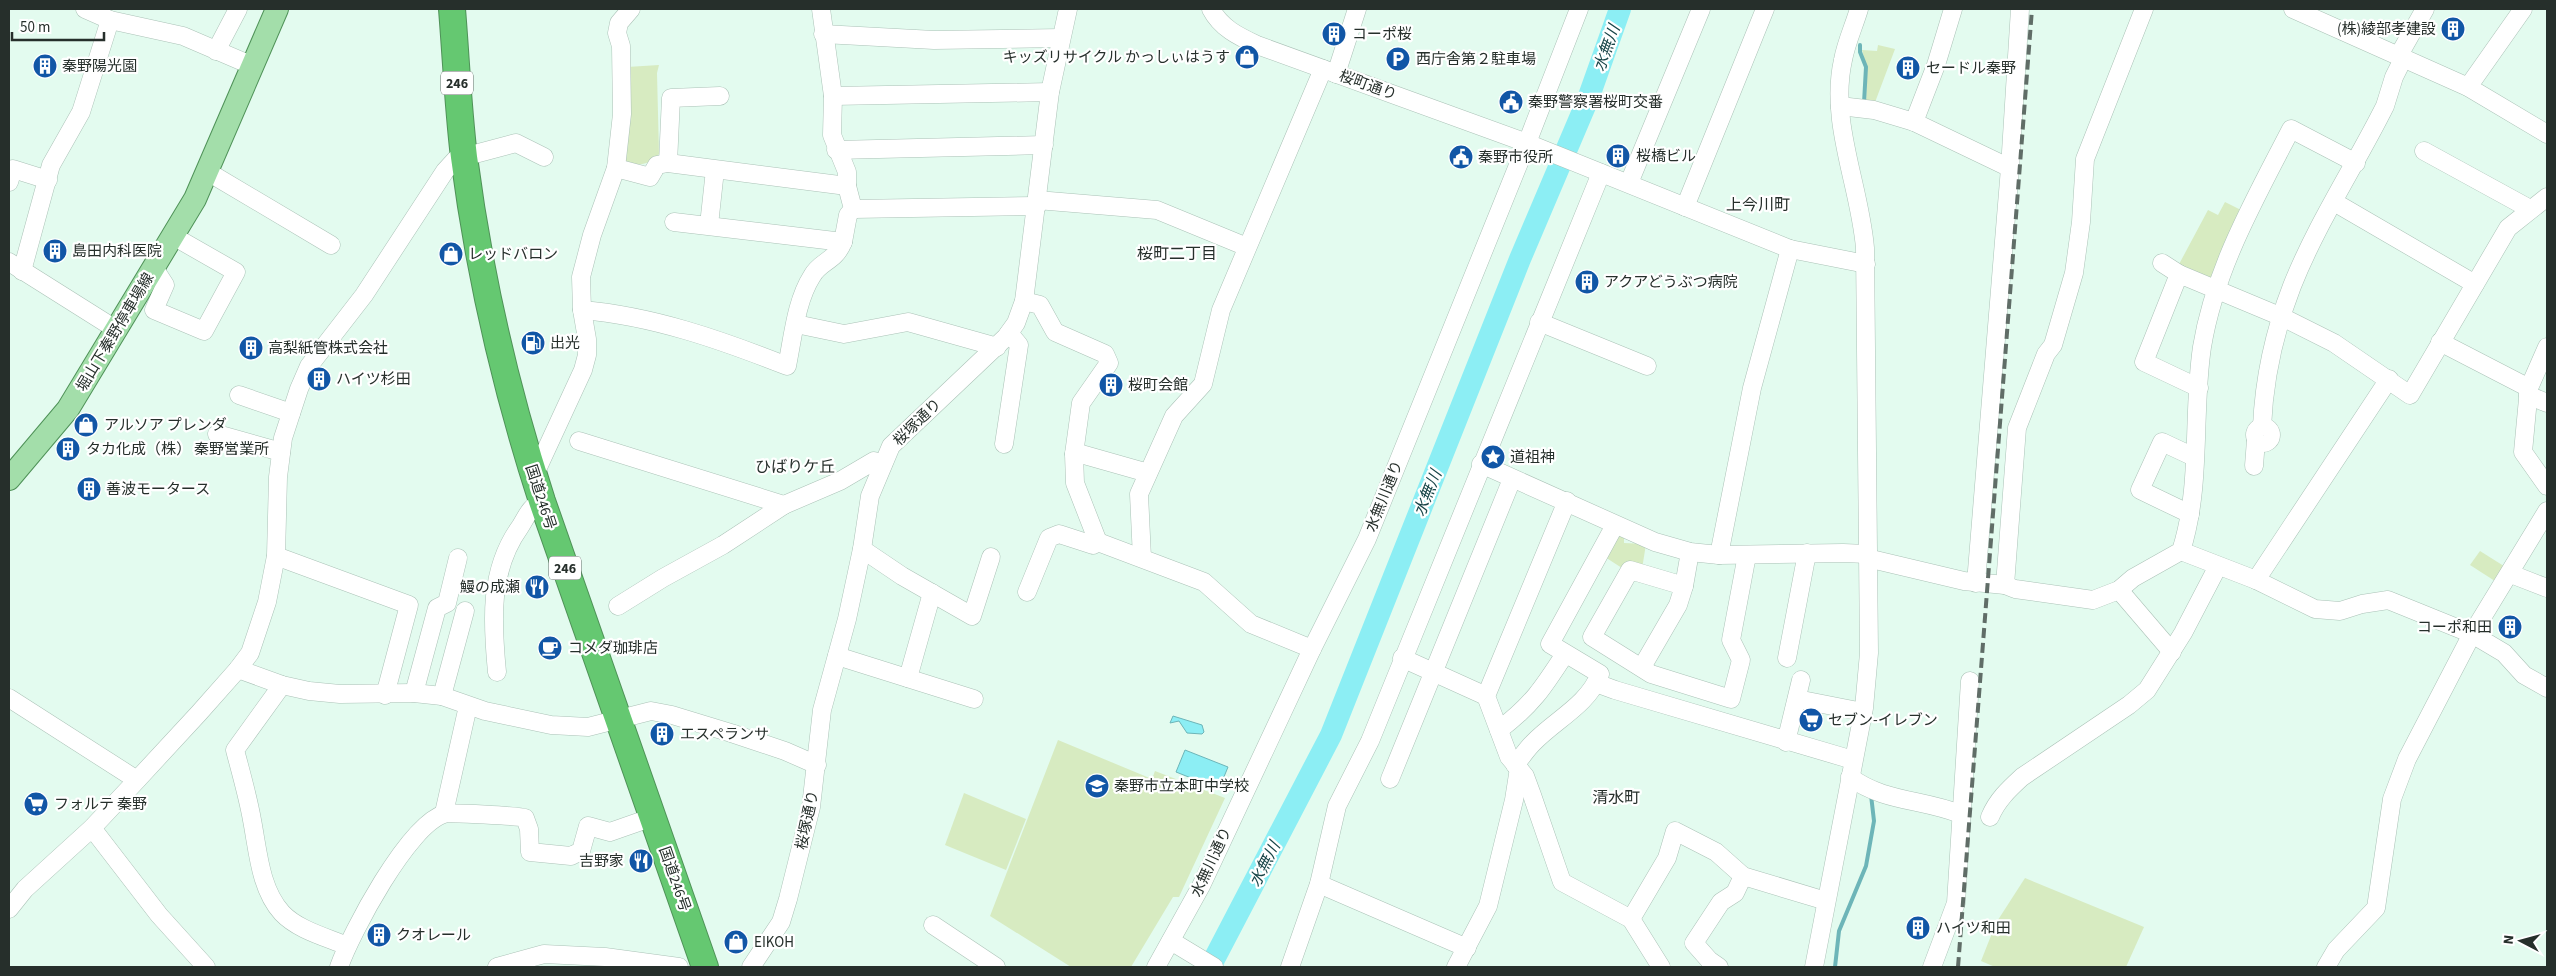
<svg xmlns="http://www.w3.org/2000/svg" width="2556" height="976" viewBox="0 0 2556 976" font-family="'Source Sans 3','Noto Sans JP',sans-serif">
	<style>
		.green { fill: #d7ebc1 }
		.water { fill: #8ceef4; stroke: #6db5b8 }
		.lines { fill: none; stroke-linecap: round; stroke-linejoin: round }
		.stream { stroke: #6db5b8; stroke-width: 4 }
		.river { stroke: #8ceef4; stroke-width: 22 }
		.minor-casing { stroke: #abc2b7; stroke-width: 19 }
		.major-casing { stroke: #4f9258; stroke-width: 24 }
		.highway-casing { stroke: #4f9258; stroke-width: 28 }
		.minor { stroke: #fff; stroke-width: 18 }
		.major { stroke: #a3deaa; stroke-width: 22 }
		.highway { stroke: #65c871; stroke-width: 26 }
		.rail { stroke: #606d67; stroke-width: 4; stroke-dasharray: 10 5; stroke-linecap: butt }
		.labels { text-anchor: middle; stroke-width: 4.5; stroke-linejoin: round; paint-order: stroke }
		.shield { fill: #fff; stroke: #676d6b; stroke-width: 1 }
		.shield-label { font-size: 14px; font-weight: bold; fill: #262f2b }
		.poi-label { font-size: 15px; fill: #262f2b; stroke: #fff; text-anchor: start }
		.street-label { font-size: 15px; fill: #262f2b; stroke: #fff }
		.water-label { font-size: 16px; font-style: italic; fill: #184548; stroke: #fff }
		.neighbourhood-label { font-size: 16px; fill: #262f2b; stroke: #fff }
	</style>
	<rect width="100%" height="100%" fill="#e3fbef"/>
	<g class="green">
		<polygon points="1878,45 1895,49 1874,105 1866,104 1867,69 1862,50 1877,51"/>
		<path d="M659 65 657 73 659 154C649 166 637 166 624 162L627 67Z"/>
		<polygon points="2225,202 2243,211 2214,280 2177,268 2208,210 2218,215"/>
		<polygon points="1624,535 1624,543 1646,544 1642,569 1625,570 1605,557 1616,537"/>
		<polygon points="2480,551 2507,568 2498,583 2470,565"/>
		<polygon points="1058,740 1152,779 1155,771 1225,798 1179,897 1173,897 1131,967 1071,967 990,916"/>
		<polygon points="964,793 1026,819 1006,870 945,845"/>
		<polygon points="2025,878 2144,927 2126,967 1995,967 1981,961 1996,923"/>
	</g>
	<g class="water">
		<polygon points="1173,716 1202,725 1204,732 1202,734 1187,733 1179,721 1170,723"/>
		<polygon points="1185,750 1228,767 1219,789 1176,772"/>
	</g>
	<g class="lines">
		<g class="stream">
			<polyline points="1860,45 1860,52 1866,67 1864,103"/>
			<polyline points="1835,967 1839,931 1866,866 1874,821 1871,795"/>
		</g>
		<polyline class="river" points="1210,967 1331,735 1520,259 1588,99 1620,9"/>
		<defs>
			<g id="minor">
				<polyline points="85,9 110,20 183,36 253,66"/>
				<polyline points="821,9 833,96 832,135 847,172 847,186"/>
				<path d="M1211 9C1221 28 1238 36 1257 45L1527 143 1790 249 1866 264"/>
				<polyline points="2293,9 2468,87 2547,134"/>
				<polyline points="823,34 934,40 1061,38"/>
				<polyline points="216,51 238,9"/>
				<polyline points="2399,55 2425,9"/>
				<polyline points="1336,74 1357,9"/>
				<polyline points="2468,87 2523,9"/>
				<polyline points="833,96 1050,92"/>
				<polyline points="1840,106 1874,110 1914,122 2010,168"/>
				<polyline points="1914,122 1936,65 1953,9"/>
				<polyline points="836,150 1044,145"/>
				<polyline points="2424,151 2530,209"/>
				<polyline points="668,163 671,98 720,96"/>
				<polyline points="616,168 650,177 657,165 668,163 847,186 853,209 848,215 843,242 674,222"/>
				<polyline points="208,172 331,245"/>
				<polyline points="9,182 13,169 48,180"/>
				<polyline points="1629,183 1701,9"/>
				<polyline points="1037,200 1157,210 1247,247"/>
				<polyline points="2334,202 2475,284"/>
				<polyline points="1685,207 1765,9"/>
				<polyline points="853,209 1037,206"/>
				<polyline points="709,225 715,170"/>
				<polyline points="9,262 117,330"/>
				<polyline points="2162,263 2179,274"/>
				<polyline points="154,268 165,285 154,310 204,331 236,272 173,236"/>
				<polyline points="22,271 51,165 81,112 110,20"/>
				<polyline points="1024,301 1040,305 1055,332 1105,354 1109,363 1081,403 1074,454 1075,483 1098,542"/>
				<path d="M582 310C653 316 721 340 787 366 793 337 796 301 812 276 820 261 835 262 843 242"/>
				<polyline points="1539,322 1647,366"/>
				<polyline points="796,324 844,334 908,322 997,347"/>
				<polyline points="2440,342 2529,388"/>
				<polyline points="2547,347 2529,388 2523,452 2547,486"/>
				<polyline points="2199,388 2144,362 2179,274 2282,317 2334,343 2410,395 2508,228 2547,197"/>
				<polyline points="239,395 291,413"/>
				<polyline points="2528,395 2547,403"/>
				<circle cx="2263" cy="435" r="8"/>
				<path d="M2262 427C2264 379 2275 330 2292 286 2317 223 2355 166 2385 106L2394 77 2404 57"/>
				<polyline points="217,434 281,452"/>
				<polyline points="579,441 784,505"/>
				<polyline points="1004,444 1019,345 1009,333"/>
				<polyline points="1074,454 1081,454 1148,473"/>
				<polyline points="1481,464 1655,542 1690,552 1719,555 1843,553 1867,554"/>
				<polyline points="2254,466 2256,440"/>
				<polyline points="534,476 583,370 587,355 587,339 582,310 581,277 592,235 616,168 622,114 621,46 617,33 619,23 631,9"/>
				<polyline points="1567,501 1486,696 1509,757 1525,776 1532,795 1562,882 1631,919 1661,967"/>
				<polyline points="2190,514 2140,490 2162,442 2194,457"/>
				<polyline points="862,549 902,576 972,616 991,557"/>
				<polyline points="2181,551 2256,580 2315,609 2340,611 2362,604 2388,600 2472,634 2504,653 2524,675 2547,688"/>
				<polyline points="1719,555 1752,388 1790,249"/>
				<polyline points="276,556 409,605 385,695"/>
				<polyline points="1142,558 1139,494 1174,416 1203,384 1221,310 1323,69"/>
				<path d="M1867 558 1964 581 2005 585 2015 589 2093 600 2119 590 2133 578 2181 551C2202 486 2192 414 2202 347 2215 268 2255 199 2291 129L2356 163"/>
				<polyline points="2516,576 2547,588"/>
				<polyline points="2256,580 2389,379"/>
				<polyline points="1976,583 2010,168 2020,9"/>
				<polyline points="2005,585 2017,428 2046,354 2053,345 2074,273 2081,222 2085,159 2144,9"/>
				<polyline points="1684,586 1630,570 1592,637 1651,674 1731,699 1741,660 1731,640 1747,555"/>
				<polyline points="2119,590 2172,652"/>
				<polyline points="1027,592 1049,538 1059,534 1093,545 1098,542 1204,582 1251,624 1312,649"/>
				<polyline points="618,606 663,578 723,545 784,505 840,481 874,461 883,464"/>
				<polyline points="837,656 974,699"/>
				<polyline points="1402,658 1486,696"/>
				<polyline points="1787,658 1807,553"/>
				<polyline points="1642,667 1678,605 1684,586 1690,552"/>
				<polyline points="238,669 282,685 309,691 340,694 414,693 442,696 485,711 551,725 588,727 651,711 672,715 731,733 785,751 817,765"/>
				<path d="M497 672C492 621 489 570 520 527 527 516 529 508 542 501"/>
				<polyline points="908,678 932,593"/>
				<polyline points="1596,683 1615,690 1853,760"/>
				<path d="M282 685 235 750C241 773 248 797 252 820 258 851 260 889 282 913 298 930 326 937 347 946"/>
				<polyline points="414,693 437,608 447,603 458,558"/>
				<polyline points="442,696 465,611"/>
				<polyline points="9,698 137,780"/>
				<polyline points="1797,699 1863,712"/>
				<path d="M1499 730C1532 705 1543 688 1565 654"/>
				<polyline points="1786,742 1801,680"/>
				<path d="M1515 765C1521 758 1526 750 1533 743 1556 719 1587 706 1600 674L1550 644 1615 525"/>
				<path d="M1850 777C1883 802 1923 799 1960 814"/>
				<polyline points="1390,779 1512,479"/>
				<polyline points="444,813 468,706"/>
				<path d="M1990 817C1997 800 2009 789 2022 777L2129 705 2147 690 2183 633 2218 566"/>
				<polyline points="92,828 159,915 206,967"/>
				<polyline points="1319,884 1467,948"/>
				<polyline points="9,909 25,889 92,828 137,780 199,713 238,669 250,653 267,602 276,556 278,477 283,438 299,389 309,366 364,295 445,171 456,159 516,143 544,157"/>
				<polyline points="1631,919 1667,858 1675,831 1716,852 1743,876 1826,901"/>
				<polyline points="933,925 996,967"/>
				<polyline points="1171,941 1214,967"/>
				<path d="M339 967C351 933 408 825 444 814 449 812 519 816 525 818L529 829 530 852 571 856 581 851 588 826 610 832 653 817"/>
				<polyline points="497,967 544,954 605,957 679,967"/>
				<polyline points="751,967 781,922 788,899 811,807 822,710 847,619 862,549 870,496 891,446 1006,337 1016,323 1024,301 1050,92 1068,9"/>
				<polyline points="1156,967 1201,886 1312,649 1367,539 1527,143 1579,9"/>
				<polyline points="1290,967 1319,884 1337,806 1370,741 1601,173"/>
				<polyline points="1456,967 1488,906 1514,800 1519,768"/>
				<polyline points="1719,967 1709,960 1694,943 1721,902 1735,893 1743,876"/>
				<path d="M1814 967 1864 708 1869 653 1865 248C1860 186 1829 122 1843 60 1846 43 1854 26 1859 9"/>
				<polyline points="1932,967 1956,903 1970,681"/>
				<polyline points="2326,967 2336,950 2376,908 2392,799 2407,759 2472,634 2547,511"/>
			</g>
			<polyline id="major" points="9,479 68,409 195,199 277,9"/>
			<path id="highway" d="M452 9C456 58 458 107 464 157 479 273 506 390 542 501L705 967"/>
		</defs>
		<use href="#minor" class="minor-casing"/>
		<use href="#major" class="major-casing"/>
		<use href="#highway" class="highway-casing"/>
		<use href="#minor" class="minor"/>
		<use href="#major" class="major"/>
		<use href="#highway" class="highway"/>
		<polyline class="rail" points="1958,967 2032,9"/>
	</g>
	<defs>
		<symbol id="building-disc" viewBox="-11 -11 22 22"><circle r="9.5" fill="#1156a6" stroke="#fff"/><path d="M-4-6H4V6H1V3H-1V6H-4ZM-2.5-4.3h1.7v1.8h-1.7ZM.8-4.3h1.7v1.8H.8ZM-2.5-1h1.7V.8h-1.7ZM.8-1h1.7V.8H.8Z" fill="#fff"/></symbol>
		<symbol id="shop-disc" viewBox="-11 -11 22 22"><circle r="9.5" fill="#1156a6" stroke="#fff"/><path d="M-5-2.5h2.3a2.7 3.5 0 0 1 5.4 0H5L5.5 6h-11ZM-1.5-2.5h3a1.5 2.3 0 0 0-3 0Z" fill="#fff"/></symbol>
		<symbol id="parking-disc" viewBox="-11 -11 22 22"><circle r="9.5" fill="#1156a6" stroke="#fff"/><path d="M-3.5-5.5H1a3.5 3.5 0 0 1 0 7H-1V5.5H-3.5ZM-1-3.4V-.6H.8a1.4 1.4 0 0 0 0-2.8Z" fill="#fff"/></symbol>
		<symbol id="civic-disc" viewBox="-11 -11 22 22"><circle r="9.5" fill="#1156a6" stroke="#fff"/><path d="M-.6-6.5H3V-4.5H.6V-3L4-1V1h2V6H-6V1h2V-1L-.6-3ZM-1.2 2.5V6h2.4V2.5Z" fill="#fff"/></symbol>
		<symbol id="fuel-disc" viewBox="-11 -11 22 22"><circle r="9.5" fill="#1156a6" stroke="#fff"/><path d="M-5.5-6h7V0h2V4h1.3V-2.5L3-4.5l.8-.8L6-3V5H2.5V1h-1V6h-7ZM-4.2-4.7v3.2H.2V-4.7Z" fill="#fff"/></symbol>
		<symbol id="sight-disc" viewBox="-11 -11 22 22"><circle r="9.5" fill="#1156a6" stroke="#fff"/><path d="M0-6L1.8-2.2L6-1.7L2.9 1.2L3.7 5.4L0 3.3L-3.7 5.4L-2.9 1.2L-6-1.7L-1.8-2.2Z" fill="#fff"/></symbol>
		<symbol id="restaurant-disc" viewBox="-11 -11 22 22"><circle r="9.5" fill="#1156a6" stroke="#fff"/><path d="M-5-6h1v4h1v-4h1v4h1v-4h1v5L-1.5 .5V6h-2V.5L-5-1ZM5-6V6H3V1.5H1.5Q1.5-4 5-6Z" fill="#fff"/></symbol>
		<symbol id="cafe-disc" viewBox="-11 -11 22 22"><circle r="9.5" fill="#1156a6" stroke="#fff"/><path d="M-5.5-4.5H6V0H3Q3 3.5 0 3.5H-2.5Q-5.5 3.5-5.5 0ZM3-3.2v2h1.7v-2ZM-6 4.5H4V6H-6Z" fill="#fff"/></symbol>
		<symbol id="supermarket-disc" viewBox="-11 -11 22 22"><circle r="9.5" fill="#1156a6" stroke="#fff"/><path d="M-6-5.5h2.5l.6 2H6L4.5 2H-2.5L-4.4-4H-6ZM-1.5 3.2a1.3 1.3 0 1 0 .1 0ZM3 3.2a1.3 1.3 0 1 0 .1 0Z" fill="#fff"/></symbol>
		<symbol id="school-disc" viewBox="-11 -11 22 22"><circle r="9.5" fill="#1156a6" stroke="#fff"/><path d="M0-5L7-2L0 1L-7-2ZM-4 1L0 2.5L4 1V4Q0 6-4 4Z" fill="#fff"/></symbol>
	</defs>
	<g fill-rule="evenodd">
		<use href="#building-disc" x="2439" y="15" width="28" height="28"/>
		<use href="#building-disc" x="1320" y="20" width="28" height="28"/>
		<use href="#shop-disc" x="1233" y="43" width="28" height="28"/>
		<use href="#parking-disc" x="1384" y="45" width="28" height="28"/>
		<use href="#building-disc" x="31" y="52" width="28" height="28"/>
		<use href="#building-disc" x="1894" y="54" width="28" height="28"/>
		<use href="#civic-disc" x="1497" y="88" width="28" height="28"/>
		<use href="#building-disc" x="1604" y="142" width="28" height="28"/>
		<use href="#civic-disc" x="1447" y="143" width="28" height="28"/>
		<use href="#building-disc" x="41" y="237" width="28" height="28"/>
		<use href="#shop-disc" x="437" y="240" width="28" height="28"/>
		<use href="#building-disc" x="1573" y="268" width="28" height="28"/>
		<use href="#fuel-disc" x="519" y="329" width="28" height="28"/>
		<use href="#building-disc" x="237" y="334" width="28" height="28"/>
		<use href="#building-disc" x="305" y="365" width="28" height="28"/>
		<use href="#building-disc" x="1097" y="371" width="28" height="28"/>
		<use href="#shop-disc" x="72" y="411" width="28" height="28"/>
		<use href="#building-disc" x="54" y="435" width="28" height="28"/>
		<use href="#sight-disc" x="1479" y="443" width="28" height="28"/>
		<use href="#building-disc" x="75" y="475" width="28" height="28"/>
		<use href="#restaurant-disc" x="523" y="573" width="28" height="28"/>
		<use href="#building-disc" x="2496" y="613" width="28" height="28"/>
		<use href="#cafe-disc" x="536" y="634" width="28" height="28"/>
		<use href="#supermarket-disc" x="1797" y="706" width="28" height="28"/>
		<use href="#building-disc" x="648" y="720" width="28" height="28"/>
		<use href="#school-disc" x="1083" y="772" width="28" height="28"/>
		<use href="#supermarket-disc" x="22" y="790" width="28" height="28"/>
		<use href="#restaurant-disc" x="627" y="847" width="28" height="28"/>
		<use href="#building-disc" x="1904" y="914" width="28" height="28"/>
		<use href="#building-disc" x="365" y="921" width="28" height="28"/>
		<use href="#shop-disc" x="722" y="928" width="28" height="28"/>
	</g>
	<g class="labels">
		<g class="shield">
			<rect x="441" y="71.5" width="32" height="23" rx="4"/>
			<rect x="549" y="556.5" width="32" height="23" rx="4"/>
		</g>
		<g class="shield-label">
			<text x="457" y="88">246</text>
			<text x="565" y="573">246</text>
		</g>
		<g class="poi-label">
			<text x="2436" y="34" text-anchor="end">(株)綾部孝建設</text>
			<text x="1352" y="39">コーポ桜</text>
			<text x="1230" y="62" text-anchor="end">キッズリサイクル かっしぃはうす</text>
			<text x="1416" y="64">西庁舎第２駐車場</text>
			<text x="62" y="71">秦野陽光園</text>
			<text x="1926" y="73">セードル秦野</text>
			<text x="1528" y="107">秦野警察署桜町交番</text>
			<text x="1636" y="161">桜橋ビル</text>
			<text x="1478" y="162">秦野市役所</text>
			<text x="72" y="256">島田内科医院</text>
			<text x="468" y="259">レッドバロン</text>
			<text x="1604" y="287">アクアどうぶつ病院</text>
			<text x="550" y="348">出光</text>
			<text x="268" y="353">高梨紙管株式会社</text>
			<text x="336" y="384">ハイツ杉田</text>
			<text x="1128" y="390">桜町会館</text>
			<text x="104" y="430">アルソア プレンダ</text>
			<text x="86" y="454">タカ化成（株） 秦野営業所</text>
			<text x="1510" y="462">道祖神</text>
			<text x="106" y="494">善波モータース</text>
			<text x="520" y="592" text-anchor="end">鰻の成瀬</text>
			<text x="2492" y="632" text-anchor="end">コーポ和田</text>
			<text x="568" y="653">コメダ珈琲店</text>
			<text x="1828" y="725">セブン-イレブン</text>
			<text x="680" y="739">エスペランサ</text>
			<text x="1114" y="791">秦野市立本町中学校</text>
			<text x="54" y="809">フォルテ 秦野</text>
			<text x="624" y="866" text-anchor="end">吉野家</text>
			<text x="1936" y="933">ハイツ和田</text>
			<text x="396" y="940">クオレール</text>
			<text x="754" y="947">EIKOH</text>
		</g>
		<g class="street-label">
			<text transform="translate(1368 85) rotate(20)" y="5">桜町通り</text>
			<text transform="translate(115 332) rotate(-59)" y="5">堀山下秦野停車場線</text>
			<text transform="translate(917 422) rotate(-44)" y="5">桜塚通り</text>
			<text transform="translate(1384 496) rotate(-68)" y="5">水無川通り</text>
			<text transform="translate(541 497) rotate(72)" y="5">国道246号</text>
			<text transform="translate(807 820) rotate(-78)" y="5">桜塚通り</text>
			<text transform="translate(1211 862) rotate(-65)" y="5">水無川通り</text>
			<text transform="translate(675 879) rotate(71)" y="5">国道246号</text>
		</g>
		<g class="water-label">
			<text transform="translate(1606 48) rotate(-70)" y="6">水無川</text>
			<text transform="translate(1427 493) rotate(-68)" y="6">水無川</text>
			<text transform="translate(1264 864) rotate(-63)" y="6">水無川</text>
		</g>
		<g class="neighbourhood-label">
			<text x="1758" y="210">上今川町</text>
			<text x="1177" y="259">桜町二丁目</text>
			<text x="795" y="472">ひばりケ丘</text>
			<text x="1616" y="803">清水町</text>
		</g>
	</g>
	<rect width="2556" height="976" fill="none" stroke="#262f2b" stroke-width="20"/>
	<g transform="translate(2521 941) rotate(276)" stroke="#ffffff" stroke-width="4" paint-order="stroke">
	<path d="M0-4L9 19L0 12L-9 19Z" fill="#262f2b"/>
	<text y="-8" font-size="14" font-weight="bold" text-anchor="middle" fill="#262f2b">N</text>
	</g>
	<path d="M12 32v8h92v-8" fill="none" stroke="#262f2b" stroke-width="2.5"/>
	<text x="20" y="32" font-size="15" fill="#262f2b" stroke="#ffffff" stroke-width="4" paint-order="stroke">50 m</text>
</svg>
